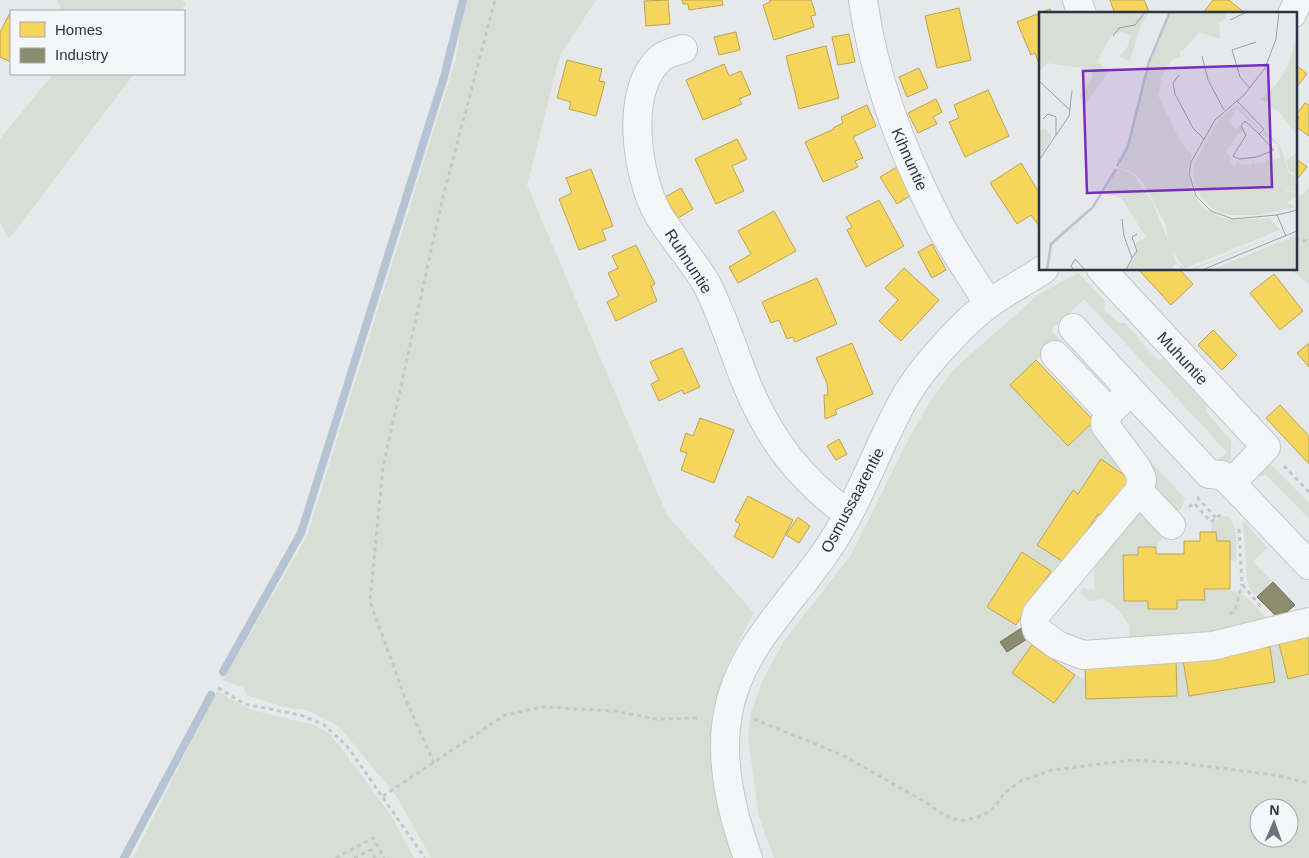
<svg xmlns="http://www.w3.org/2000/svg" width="1309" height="858" viewBox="0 0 1309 858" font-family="Helvetica,sans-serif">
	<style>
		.green { fill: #d6ded6; fill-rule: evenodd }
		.homes { fill: #f6d55c; stroke: #b9a555 }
		.industry { fill: #8c8c6e; stroke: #6f7262 }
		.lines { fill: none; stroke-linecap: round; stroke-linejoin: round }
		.stream { stroke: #b4c4d5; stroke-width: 8 }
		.minor-casing { stroke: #c4c6c8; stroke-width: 30 }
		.path { stroke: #c5c6ca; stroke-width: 3; stroke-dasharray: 4 4; stroke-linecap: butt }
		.minor { stroke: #f5f6f7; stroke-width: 28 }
		.labels { text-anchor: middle; stroke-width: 5; stroke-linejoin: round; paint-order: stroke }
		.street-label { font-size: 16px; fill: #2b3445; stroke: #f4f6f9 }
		.inset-river { fill: none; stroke: #b4c4d5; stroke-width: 2.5 }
		.inset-road { fill: none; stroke: #9ba0a8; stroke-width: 1 }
		.view { fill: #7b2cbf; fill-opacity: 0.15; stroke: #7b2cbf; stroke-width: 2.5 }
		.inset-edge { fill: none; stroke: #2b3445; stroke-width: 2.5 }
	</style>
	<rect width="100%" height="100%" fill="#e6e8ea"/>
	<g class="green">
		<polygon points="57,0 182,0 186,4 181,11 62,11"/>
		<path d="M467 0H596L560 55 527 185 667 515 754 613C739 641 723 668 717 700 708 746 727 811 735 858H431L397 797 339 726 307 710 283 707 246 695 244 688 223 680 307 536 456 59 462 18Z"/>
		<polygon points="53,74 134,74 9,239 0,222 0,139"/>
		<polygon points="1309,189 1309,284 1290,269 1295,269 1295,199"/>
		<path d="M1078 273 1105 301 1104 310 1119 323H1125L1157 360 1163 359 1206 405V412L1231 440V459L1224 465 1216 462 1227 452 1084 299 1051 330 1112 397 1054 343 1010 385 1068 446 1094 421 1130 479 1101 460 1078 494 1073 491 1037 544 1065 563 1051 571 1022 552 987 606 1016 625 1019 630 1000 642 1006 652 1030 637 1032 645 1012 673 1054 703 1075 675 1085 679 1086 699 1183 660 1189 696 1275 682 1270 647 1279 644 1288 679 1309 674V858H774L759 817 748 737 751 712 763 680 784 641 851 555 908 440 931 400 953 370 1038 295ZM1259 808H1289V838H1259Z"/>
		<polygon points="1115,424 1185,498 1181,509 1175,512 1168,511"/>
		<polygon points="1269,463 1309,503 1309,519 1266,475 1251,478"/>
		<path d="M1137 503 1163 535 1156 547H1138V555H1123L1124 601H1148L1177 609V600H1204V589C1243 589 1244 592 1268 621V628L1129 638 1130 626 1120 612 1105 599 1089 601 1080 592 1082 588 1095 590 1094 566Z"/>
		<path d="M1223 516H1228C1239 528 1236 546 1236 561H1230V541H1217L1216 532H1211L1212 524Z"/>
		<polygon points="1243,520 1267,548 1253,562 1273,582 1257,597 1249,587 1247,579"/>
		<polygon points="217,691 252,710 317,726 331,735 391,815 414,858 133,858"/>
	</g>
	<g class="homes">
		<polygon points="668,0 670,24 646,26 644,1"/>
		<polygon points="682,0 722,0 723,5 689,10 688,4 683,4"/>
		<polygon points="770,0 811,0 816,15 811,16 814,27 774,40 763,5 770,2"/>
		<polygon points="1110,0 1144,0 1150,14 1115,14"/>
		<polygon points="1213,0 1229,0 1246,14 1202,14"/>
		<polygon points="959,8 971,60 937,68 925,16"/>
		<polygon points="1050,9 1052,14 1040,14 1040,67 1035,53 1031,55 1017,22"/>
		<polygon points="10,13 11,13 11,62 0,57 0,32"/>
		<polygon points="736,32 740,50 719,55 714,37"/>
		<polygon points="849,34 855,62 838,65 832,37"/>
		<polygon points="826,46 839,98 799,109 786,56"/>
		<polygon points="567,60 602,69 599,81 605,82 596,116 569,109 571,102 557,98"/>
		<polygon points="724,64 729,76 741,71 751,94 739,99 742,104 703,120 686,80"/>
		<polygon points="1295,64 1307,74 1295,89"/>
		<polygon points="919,68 928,88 907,97 899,77"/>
		<polygon points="988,90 1009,136 965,157 949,122 959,118 954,105"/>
		<polygon points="936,99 942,112 933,117 937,124 918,133 908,113"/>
		<polygon points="1305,103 1309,105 1309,136 1295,126 1299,117 1296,115"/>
		<polygon points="867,105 876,126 853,137 863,158 855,161 858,167 823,182 805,142 834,129 833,128 843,123 841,117"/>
		<polygon points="737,139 747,159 732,166 744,191 716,204 695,159"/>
		<polygon points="1295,158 1307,167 1295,182"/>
		<polygon points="1021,163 1040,194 1039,226 1031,215 1017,224 990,183"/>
		<polygon points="897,167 913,194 897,204 880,177"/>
		<polygon points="591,169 613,226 602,230 606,240 579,250 559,199 572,193 566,178"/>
		<polygon points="681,188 693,209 678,218 665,197"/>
		<polygon points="879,200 904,246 866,267 847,230 852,227 846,217"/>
		<polygon points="774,211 796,251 738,283 729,267 751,254 738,231"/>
		<polygon points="932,244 946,270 932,278 918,252"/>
		<polygon points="636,245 655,284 651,286 657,301 616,321 607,302 619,296 608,273 618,268 612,256"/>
		<polygon points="904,268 939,300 901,341 879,321 898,300 885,288"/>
		<polygon points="1138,269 1179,269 1193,284 1171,305"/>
		<polygon points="1274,274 1303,311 1280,330 1250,293"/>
		<polygon points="817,278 837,324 795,342 793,337 787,339 779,320 771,323 762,302"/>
		<polygon points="1213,330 1237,355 1222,370 1198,345"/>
		<polygon points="852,343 873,394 835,410 837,414 825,419 824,395 828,395 827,383 816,358"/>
		<polygon points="1309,343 1309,367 1297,353"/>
		<polygon points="682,348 700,387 684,394 682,390 659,401 651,384 659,380 650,362"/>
		<polygon points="1036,360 1094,421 1068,446 1010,385"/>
		<polygon points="1280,405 1309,436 1309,464 1266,418"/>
		<polygon points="700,418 734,430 714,483 681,470 687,453 680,451 686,433 693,436"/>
		<polygon points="839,439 847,454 836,460 827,446"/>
		<polygon points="1101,459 1130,479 1104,518 1098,514 1065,563 1037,545 1073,490 1078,494"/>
		<polygon points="748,496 793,520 773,558 734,537 740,524 735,521"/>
		<polygon points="798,517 810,526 799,543 786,535"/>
		<polygon points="1200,532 1216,532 1217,541 1230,541 1230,589 1204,589 1205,600 1177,600 1177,609 1148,609 1148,601 1124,601 1123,555 1138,555 1138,547 1156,547 1156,554 1184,554 1184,541 1200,541"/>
		<polygon points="1022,552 1051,571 1016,625 987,607"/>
		<polygon points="1309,637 1309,674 1288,679 1279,644"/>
		<polygon points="1032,645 1075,675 1054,703 1012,673"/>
		<polygon points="1270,647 1275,682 1189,696 1183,660"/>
		<polygon points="1176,662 1177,696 1086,699 1085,664"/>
	</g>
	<g class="industry">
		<polygon points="1273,582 1295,605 1279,619 1257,597"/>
		<polygon points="1023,627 1030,637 1007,652 1000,642"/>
	</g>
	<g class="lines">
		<g class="stream">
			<polyline points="223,672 301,533 444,77 463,0"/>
			<polyline points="124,858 211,695"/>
		</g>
		<defs>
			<g id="minor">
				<path d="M863 0C874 79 902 152 939 223 953 251 973 277 988 304"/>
				<polyline points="1077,0 1082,14"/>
				<polyline points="1292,14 1299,0"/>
				<path d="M683 49C676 51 667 53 662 57 623 88 637 177 658 214 672 238 692 259 706 283 723 315 733 351 747 385 770 440 800 479 848 514"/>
				<polyline points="1101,269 1266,447 1231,483"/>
				<polyline points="1073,328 1132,392"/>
				<polyline points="1055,355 1109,412"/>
				<polyline points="1139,491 1171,525"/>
				<path d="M1309 565 1231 483 1222 475 1209 474 1132 392C1122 401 1105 410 1105 425L1137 468 1142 479 1139 491 1037 613 1035 621 1037 630 1057 645 1083 655 1212 646 1309 622"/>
				<path d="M748 858C732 814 719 760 728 713 740 646 793 602 829 547 860 501 877 447 904 399 920 370 963 322 990 303 1007 291 1026 281 1044 269"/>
			</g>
		</defs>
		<use href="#minor" class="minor-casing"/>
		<g class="path">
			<polyline points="1295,239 1309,241"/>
			<polyline points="1284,466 1309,492"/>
			<polyline points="1199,497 1198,498 1216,518"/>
			<polyline points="1189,507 1194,503 1211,522 1224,512"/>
			<polyline points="1239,529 1242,584 1262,608"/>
			<polyline points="1230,615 1236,607 1242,584"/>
			<polyline points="218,688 245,704 300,715 323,724 347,746 425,858"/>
			<polyline points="754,719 842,755 927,803 945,816 961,821 982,816 995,807 1004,793 1021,781 1052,770 1133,760 1181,763 1274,775 1309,783"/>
			<polyline points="434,763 405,698 370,601 383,467 443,197 495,0"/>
			<polyline points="383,796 505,715 543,707 615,711 656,719 701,718"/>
			<polyline points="336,858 373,838 384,858"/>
			<polyline points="354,858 371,850 375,858"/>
		</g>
		<use href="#minor" class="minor"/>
	</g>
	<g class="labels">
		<g class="street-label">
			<text transform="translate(910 159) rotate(66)" y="6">Kihnuntie</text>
			<text transform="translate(689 261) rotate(57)" y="6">Ruhnuntie</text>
			<text transform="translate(1183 358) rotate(47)" y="6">Muhuntie</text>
			<text transform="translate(852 500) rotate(-62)" y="6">Osmussaarentie</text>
		</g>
	</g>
	<g transform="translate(1039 12)">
		<rect width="258" height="258" fill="#e6e8ea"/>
		<path d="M0 0H110L101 15 91 49 80 45 88 36 92 24 83 20 72 23 58 50 70 59 46 93 41 84 54 65 51 57 8 51 0 60ZM133 0H185L187 7 180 10 181 27 160 20 144 39H141V45L133 48 123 64 119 83 141 129 153 143 148 160 153 180 163 195 180 205 199 208 231 206 241 218 144 257H139L143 253 130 234 126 211 104 170 95 161 78 155 90 134 112 48ZM256 0H258L257 122 241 101 222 87 237 73 250 52 257 24ZM198 93 220 116V118L198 97 194 101 203 110 195 103 189 109 197 117 201 114 207 122 202 119 193 131 197 134 191 133 187 140 191 144 189 147 193 145 190 150 196 154 199 150 201 153 213 152 214 147 216 152 227 150 228 144 230 149 241 146 239 133 223 121 226 119 241 133 250 161 257 164V180L248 178 256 173 246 178 257 181V185L247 190 257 195 218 203H189L173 196 161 183 155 171V152L180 107ZM6 116 13 126 0 145V119ZM257 141V163L250 159 247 149ZM78 156 94 162 113 189 138 251 133 254 134 257H87L96 245 97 231 107 225 82 186 66 182ZM242 222 156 257 149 258 241 222ZM257 222V257L172 258 250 226Z" fill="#d6ded6"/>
		<path class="inset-river" d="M78 154 89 134 110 50 131 0M8 258 12 232 54 195 77 157"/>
		<path class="inset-road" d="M240 0 237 27 226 56 206 82 176 108 152 150 150 162 157 184 172 199 194 207 238 203 247 224M191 8 208 0M74 24 80 16 96 13 106 0M163 44 169 68 185 98M140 63 134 71 136 82 154 116 166 128M0 69 31 98M211 76 201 65 193 38 217 30M198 89 225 117 220 122 235 138 218 145 200 147 194 144 207 123 202 114 206 109 220 122M4 107 9 102 17 105V123M0 148 30 104 33 79M238 203 258 198M83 207 85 224 93 246 87 258M93 246 98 239 93 225 98 222M35 258 32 254 36 247 46 258M163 258 258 219"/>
		<path class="view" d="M229 53 233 175 48 181 44 59Z"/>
		<rect width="258" height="258" class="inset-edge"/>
	</g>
	<rect x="10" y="10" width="175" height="65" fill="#f4f6f9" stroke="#a4a8b1"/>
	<rect x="20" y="22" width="25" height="15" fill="#f6d55c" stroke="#a4a8b1"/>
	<text x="55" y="35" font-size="15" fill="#2b3445">Homes</text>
	<rect x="20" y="48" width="25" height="15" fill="#8c8c6e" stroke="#a4a8b1"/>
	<text x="55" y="60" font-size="15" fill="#2b3445">Industry</text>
	<g transform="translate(1274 823) rotate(2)"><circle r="24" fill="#f4f6f9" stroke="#a4a8b1"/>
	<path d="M0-4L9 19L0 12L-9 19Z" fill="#6c737f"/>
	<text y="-8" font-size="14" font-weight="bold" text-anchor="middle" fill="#2b3445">N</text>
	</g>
</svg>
